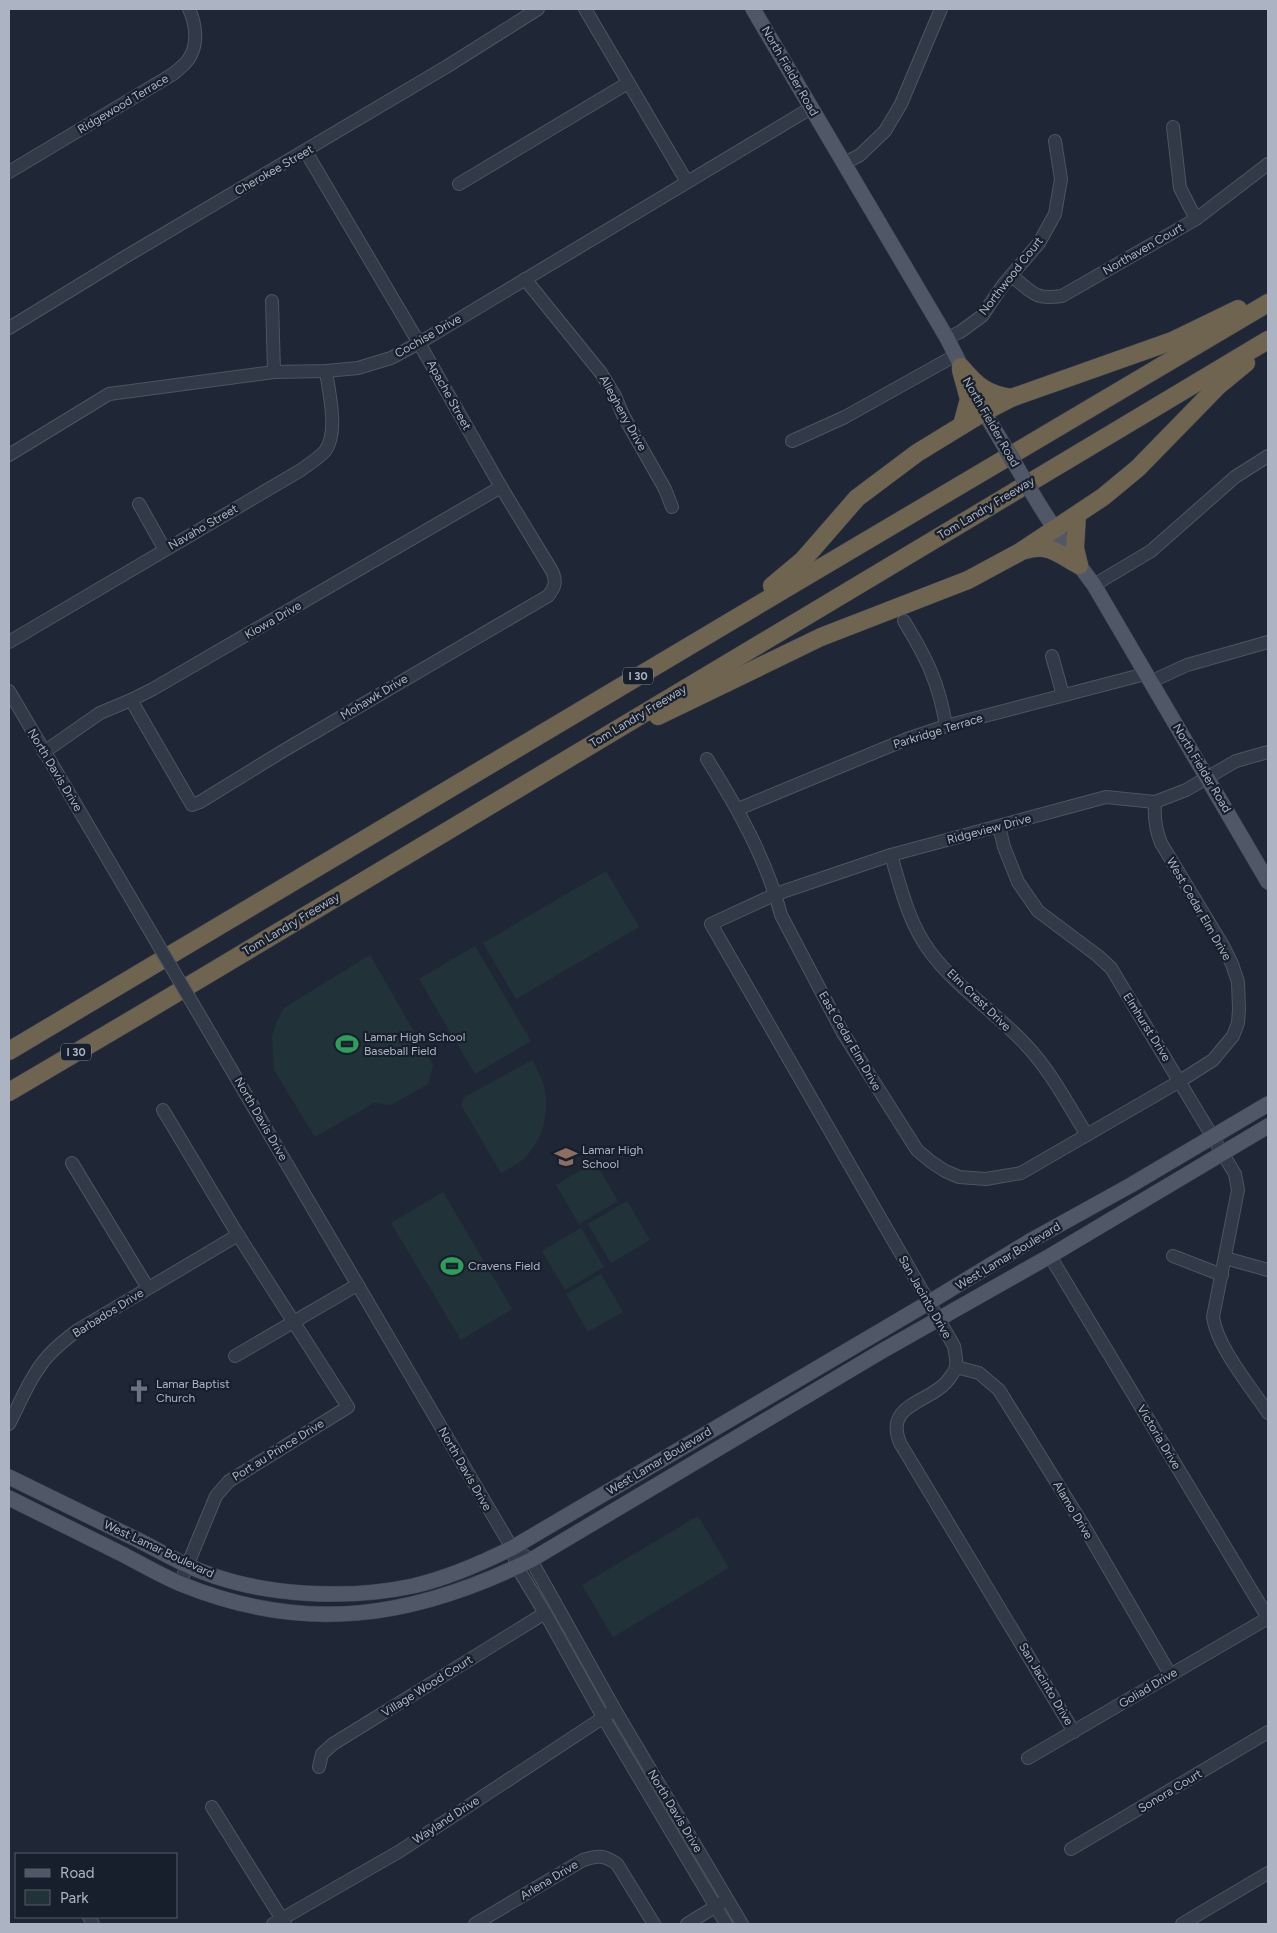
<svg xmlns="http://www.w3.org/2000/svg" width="1277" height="1933" viewBox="0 0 1277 1933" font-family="Figtree,sans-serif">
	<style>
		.green { fill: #213338 }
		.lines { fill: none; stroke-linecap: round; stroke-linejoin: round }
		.minor-casing { stroke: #4d5462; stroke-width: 14 }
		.major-casing { stroke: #3c4351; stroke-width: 16 }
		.highway-casing { stroke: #3a414f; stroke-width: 19 }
		.minor { stroke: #323947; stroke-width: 12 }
		.major { stroke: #505868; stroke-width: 15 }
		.highway { stroke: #6e644f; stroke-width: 18 }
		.minor-bridge-casing { stroke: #4d5462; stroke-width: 14; stroke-linecap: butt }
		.major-bridge-casing { stroke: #3c4351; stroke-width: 16; stroke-linecap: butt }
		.minor-bridge { stroke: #323947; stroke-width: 12 }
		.major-bridge { stroke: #505868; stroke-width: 15 }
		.labels { text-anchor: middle; stroke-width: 4.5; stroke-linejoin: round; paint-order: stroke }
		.shield { fill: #181f2c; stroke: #808796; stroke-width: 1 }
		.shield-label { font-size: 11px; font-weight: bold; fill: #acb4c4 }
		.street-label { font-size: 12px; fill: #acb4c4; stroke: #181f2c }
		.poi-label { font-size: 12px; fill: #acb4c4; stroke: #181f2c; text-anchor: start }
	</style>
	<rect width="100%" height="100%" fill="#1f2737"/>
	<g class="green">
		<polygon points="606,871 639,927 516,999 483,943"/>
		<polygon points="475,946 531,1041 475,1074 419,979"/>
		<polygon points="370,955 433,1065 428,1084 391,1105 374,1103 315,1137 274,1070 272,1037 276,1023 284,1008"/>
		<path d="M532 1060C538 1071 545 1084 546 1097 548 1120 539 1146 521 1161 515 1166 507 1169 501 1173L461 1105 465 1097Z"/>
		<polygon points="595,1162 618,1201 579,1224 556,1185"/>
		<polygon points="443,1192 512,1309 461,1340 391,1223"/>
		<polygon points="627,1201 650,1240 611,1263 588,1224"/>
		<polygon points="581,1228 604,1267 565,1290 542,1251"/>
		<polygon points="601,1274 623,1312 588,1332 566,1294"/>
		<polygon points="698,1516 729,1568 613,1637 582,1585"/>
	</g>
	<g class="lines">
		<defs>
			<g id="minor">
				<polyline points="585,9 687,182"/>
				<polyline points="1173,127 1180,188 1196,219"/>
				<polyline points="845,163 860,155 885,131 901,104 941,9"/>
				<path d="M9 172 173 74C178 70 184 65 188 60 199 45 196 24 189 9"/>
				<polyline points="459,184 628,83"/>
				<path d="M1012 276C1033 293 1034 300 1062 296L1196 219 1268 164"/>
				<polyline points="525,279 601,373 615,396 623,415 665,489 672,507"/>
				<polyline points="272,301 274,372"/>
				<polyline points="9,328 125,257 446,67 538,9"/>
				<polyline points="947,338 960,332 982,316 1003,285 1039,243 1055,214 1061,179 1055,141"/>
				<polyline points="792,441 845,417 956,355"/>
				<polyline points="9,455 109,394 274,372 326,371 358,368 391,358 419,343 811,108"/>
				<polyline points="139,504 165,550"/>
				<polyline points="1094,585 1151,551 1235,477 1268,456"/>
				<path d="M904 621C927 659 939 683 946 726"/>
				<path d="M9 642 301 470C309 464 319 458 325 451 339 433 329 393 326 371"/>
				<polyline points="1052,656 1063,695"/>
				<polyline points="1150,682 1187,665 1268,642"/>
				<polyline points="9,691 146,924"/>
				<path d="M131 700 192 805 200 802 283 751 548 596C555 587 557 582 552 571L501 487 419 343 306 152"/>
				<polyline points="44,752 100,713 131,700 153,689 501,487"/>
				<path d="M707 759C737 807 767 860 781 915L843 1033 917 1150 930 1161 945 1171 959 1177 986 1179 1021 1173 1180 1081 1213 1060 1233 1036 1238 1023 1239 1009 1238 982 1232 964 1222 944 1161 843C1155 829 1154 817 1155 802"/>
				<polyline points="738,809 907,739 946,726 1145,674"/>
				<path d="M999 826 1004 847 1018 882 1038 911 1098 956 1111 968 1235 1174 1238 1190 1213 1317C1217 1347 1251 1387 1268 1413"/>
				<path d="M891 855C901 889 909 924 931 953 958 989 998 1014 1027 1046 1052 1073 1068 1105 1087 1135"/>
				<polyline points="200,1016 512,1548 517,1567 545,1613 603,1717 726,1924"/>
				<polyline points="163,1110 238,1235 348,1407 229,1481 216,1496 180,1583"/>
				<polyline points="72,1163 148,1288"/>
				<polyline points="1050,1256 1268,1618"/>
				<polyline points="1173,1256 1222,1275"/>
				<polyline points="1225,1258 1268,1270"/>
				<polyline points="235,1356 357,1285"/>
				<polyline points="956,1367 979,1373 999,1390 1085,1528 1170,1674"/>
				<path d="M9 1424C21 1401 31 1375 48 1356 57 1346 67 1338 78 1330L238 1235"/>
				<polyline points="525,1556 531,1560 615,1710 742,1924"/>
				<path d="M1074 1732 900 1443C883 1401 934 1404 951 1376 953 1373 956 1369 956 1366 957 1359 955 1352 954 1346L711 924 776 894 891 855 1106 797 1155 802 1186 790 1236 761 1268 752"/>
				<polyline points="1028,1758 1268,1618"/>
				<polyline points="319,1767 322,1754 333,1744 545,1613"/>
				<polyline points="212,1807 285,1924"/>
				<polyline points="1071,1849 1268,1732"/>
				<polyline points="89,1917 93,1924"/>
				<polyline points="273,1924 400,1851 610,1713"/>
				<path d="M475 1924 583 1860C598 1855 604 1855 617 1864L654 1924"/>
				<polyline points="687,1924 723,1902"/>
				<polyline points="1182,1924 1268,1873"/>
			</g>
			<g id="major">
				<polyline points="753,9 947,338 984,412 996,432"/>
				<polyline points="1040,506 1070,553 1094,585 1268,882"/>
				<path d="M9 1477C52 1498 95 1519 138 1540 160 1551 181 1564 203 1572 265 1596 348 1600 413 1586 448 1578 480 1564 512 1548L928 1303 1030 1241 1131 1185 1268 1104"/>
				<path d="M9 1498C47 1517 85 1536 124 1555 143 1565 162 1576 181 1584 306 1635 413 1618 531 1560L882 1351 1050 1256 1268 1126"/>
			</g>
			<g id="highway">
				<path d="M961 367C977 386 986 394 1011 398"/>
				<polyline points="961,370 969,399 962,425"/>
				<polyline points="1077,515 1075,548 1079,565"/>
				<path d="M1025 550C1050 543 1058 554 1079 565"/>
				<polyline points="772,586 803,560 857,498 917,453 984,412 1011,398 1172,341 1238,309"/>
				<polyline points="658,716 821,637 968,580 1020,552 1103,497 1138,468 1218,386 1246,363"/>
				<polyline points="9,1051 800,580 1268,303"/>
				<polyline points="9,1092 143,1013 1268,340"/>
			</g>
		</defs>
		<use href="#minor" class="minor-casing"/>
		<use href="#major" class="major-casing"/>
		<use href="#highway" class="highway-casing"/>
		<use href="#minor" class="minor"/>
		<use href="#major" class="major"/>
		<use href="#highway" class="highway"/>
		<defs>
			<polyline id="minor-bridge" points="146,924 200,1016"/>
			<polyline id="major-bridge" points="996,432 1040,506"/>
		</defs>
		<use href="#minor-bridge" class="minor-bridge-casing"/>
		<use href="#major-bridge" class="major-bridge-casing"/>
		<use href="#minor-bridge" class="minor-bridge"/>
		<use href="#major-bridge" class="major-bridge"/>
	</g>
	<defs>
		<symbol id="stadium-bare" viewBox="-9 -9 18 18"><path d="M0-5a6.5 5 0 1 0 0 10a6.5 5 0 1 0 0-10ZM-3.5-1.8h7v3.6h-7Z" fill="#2e9e5b" stroke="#181f2c" stroke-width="2.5" paint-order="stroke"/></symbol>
		<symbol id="school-bare" viewBox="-9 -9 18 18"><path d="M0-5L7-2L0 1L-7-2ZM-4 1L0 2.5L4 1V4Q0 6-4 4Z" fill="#8d6e63" stroke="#181f2c" stroke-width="2.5" paint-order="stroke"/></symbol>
		<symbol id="church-bare" viewBox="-9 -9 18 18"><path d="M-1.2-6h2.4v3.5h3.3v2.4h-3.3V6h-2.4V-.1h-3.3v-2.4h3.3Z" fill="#6b7280" stroke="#181f2c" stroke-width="2.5" paint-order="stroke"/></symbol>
	</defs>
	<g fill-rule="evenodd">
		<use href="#stadium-bare" x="331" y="1028" width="32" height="32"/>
		<use href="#school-bare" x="550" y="1141" width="32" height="32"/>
		<use href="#stadium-bare" x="436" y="1250" width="32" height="32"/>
		<use href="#church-bare" x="123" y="1375" width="32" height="32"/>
	</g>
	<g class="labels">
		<g class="shield">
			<rect x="623" y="667.5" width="30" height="17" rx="4"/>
			<rect x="61" y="1043.5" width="30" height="17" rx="4"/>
		</g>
		<g class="shield-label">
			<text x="638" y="680">I 30</text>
			<text x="76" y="1056">I 30</text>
		</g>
		<g class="street-label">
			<text transform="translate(790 71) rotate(60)" y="4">North Fielder Road</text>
			<text transform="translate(123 104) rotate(-31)" y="4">Ridgewood Terrace</text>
			<text transform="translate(274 170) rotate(-30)" y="4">Cherokee Street</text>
			<text transform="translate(1143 249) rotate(-30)" y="4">Northaven Court</text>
			<text transform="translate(1011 276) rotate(-52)" y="4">Northwood Court</text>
			<text transform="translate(428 336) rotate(-30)" y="4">Cochise Drive</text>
			<text transform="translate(449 395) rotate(61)" y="4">Apache Street</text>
			<text transform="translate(623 413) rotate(61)" y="4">Allegheny Drive</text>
			<text transform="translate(991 422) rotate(60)" y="4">North Fielder Road</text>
			<text transform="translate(986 508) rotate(-31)" y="4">Tom Landry Freeway</text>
			<text transform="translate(203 527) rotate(-30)" y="4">Navaho Street</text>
			<text transform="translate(273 620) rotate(-30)" y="4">Kiowa Drive</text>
			<text transform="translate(374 697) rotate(-31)" y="4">Mohawk Drive</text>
			<text transform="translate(638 716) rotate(-31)" y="4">Tom Landry Freeway</text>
			<text transform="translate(938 731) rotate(-17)" y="4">Parkridge Terrace</text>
			<text transform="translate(1202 768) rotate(59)" y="4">North Fielder Road</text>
			<text transform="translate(55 770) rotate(59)" y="4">North Davis Drive</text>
			<text transform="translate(989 829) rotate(-15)" y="4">Ridgeview Drive</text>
			<text transform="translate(1199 909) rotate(60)" y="4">West Cedar Elm Drive</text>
			<text transform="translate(291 924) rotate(-31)" y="4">Tom Landry Freeway</text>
			<text transform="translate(979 1000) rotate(44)" y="4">Elm Crest Drive</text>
			<text transform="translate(1147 1027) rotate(58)" y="4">Elmhurst Drive</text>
			<text transform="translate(850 1041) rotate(60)" y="4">East Cedar Elm Drive</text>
			<text transform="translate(261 1119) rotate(60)" y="4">North Davis Drive</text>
			<text transform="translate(1008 1256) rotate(-31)" y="4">West Lamar Boulevard</text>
			<text transform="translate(925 1297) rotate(60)" y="4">San Jacinto Drive</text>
			<text transform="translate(108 1313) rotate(-32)" y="4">Barbados Drive</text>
			<text transform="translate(1159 1437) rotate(59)" y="4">Victoria Drive</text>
			<text transform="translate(278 1450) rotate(-32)" y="4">Port au Prince Drive</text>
			<text transform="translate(659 1461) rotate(-31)" y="4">West Lamar Boulevard</text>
			<text transform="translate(465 1469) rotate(60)" y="4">North Davis Drive</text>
			<text transform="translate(1073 1510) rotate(59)" y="4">Alamo Drive</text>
			<text transform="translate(159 1549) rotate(25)" y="4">West Lamar Boulevard</text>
			<text transform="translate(1046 1684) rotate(59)" y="4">San Jacinto Drive</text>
			<text transform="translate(427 1686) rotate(-32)" y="4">Village Wood Court</text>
			<text transform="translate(1148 1688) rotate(-31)" y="4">Goliad Drive</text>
			<text transform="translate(1170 1791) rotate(-31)" y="4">Sonora Court</text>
			<text transform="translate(675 1811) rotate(59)" y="4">North Davis Drive</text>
			<text transform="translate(446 1820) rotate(-33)" y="4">Wayland Drive</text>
			<text transform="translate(549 1880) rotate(-31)" y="4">Arlena Drive</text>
		</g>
		<g class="poi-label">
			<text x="364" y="1041">Lamar High School<tspan x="364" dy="14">Baseball Field</tspan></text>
			<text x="582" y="1154">Lamar High<tspan x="582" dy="14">School</tspan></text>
			<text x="468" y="1270">Cravens Field</text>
			<text x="156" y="1388">Lamar Baptist<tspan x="156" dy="14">Church</tspan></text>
		</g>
	</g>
	<rect width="1277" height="1933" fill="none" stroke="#acb4c4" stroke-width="20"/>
	<rect x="15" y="1853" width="162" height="65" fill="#181f2c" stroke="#535b69"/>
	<rect x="25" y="1869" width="25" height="8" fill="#505868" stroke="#535b69"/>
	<text x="60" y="1878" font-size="15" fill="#acb4c4">Road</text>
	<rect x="25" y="1890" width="25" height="15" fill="#213338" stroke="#535b69"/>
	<text x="60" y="1903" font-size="15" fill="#acb4c4">Park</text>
</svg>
